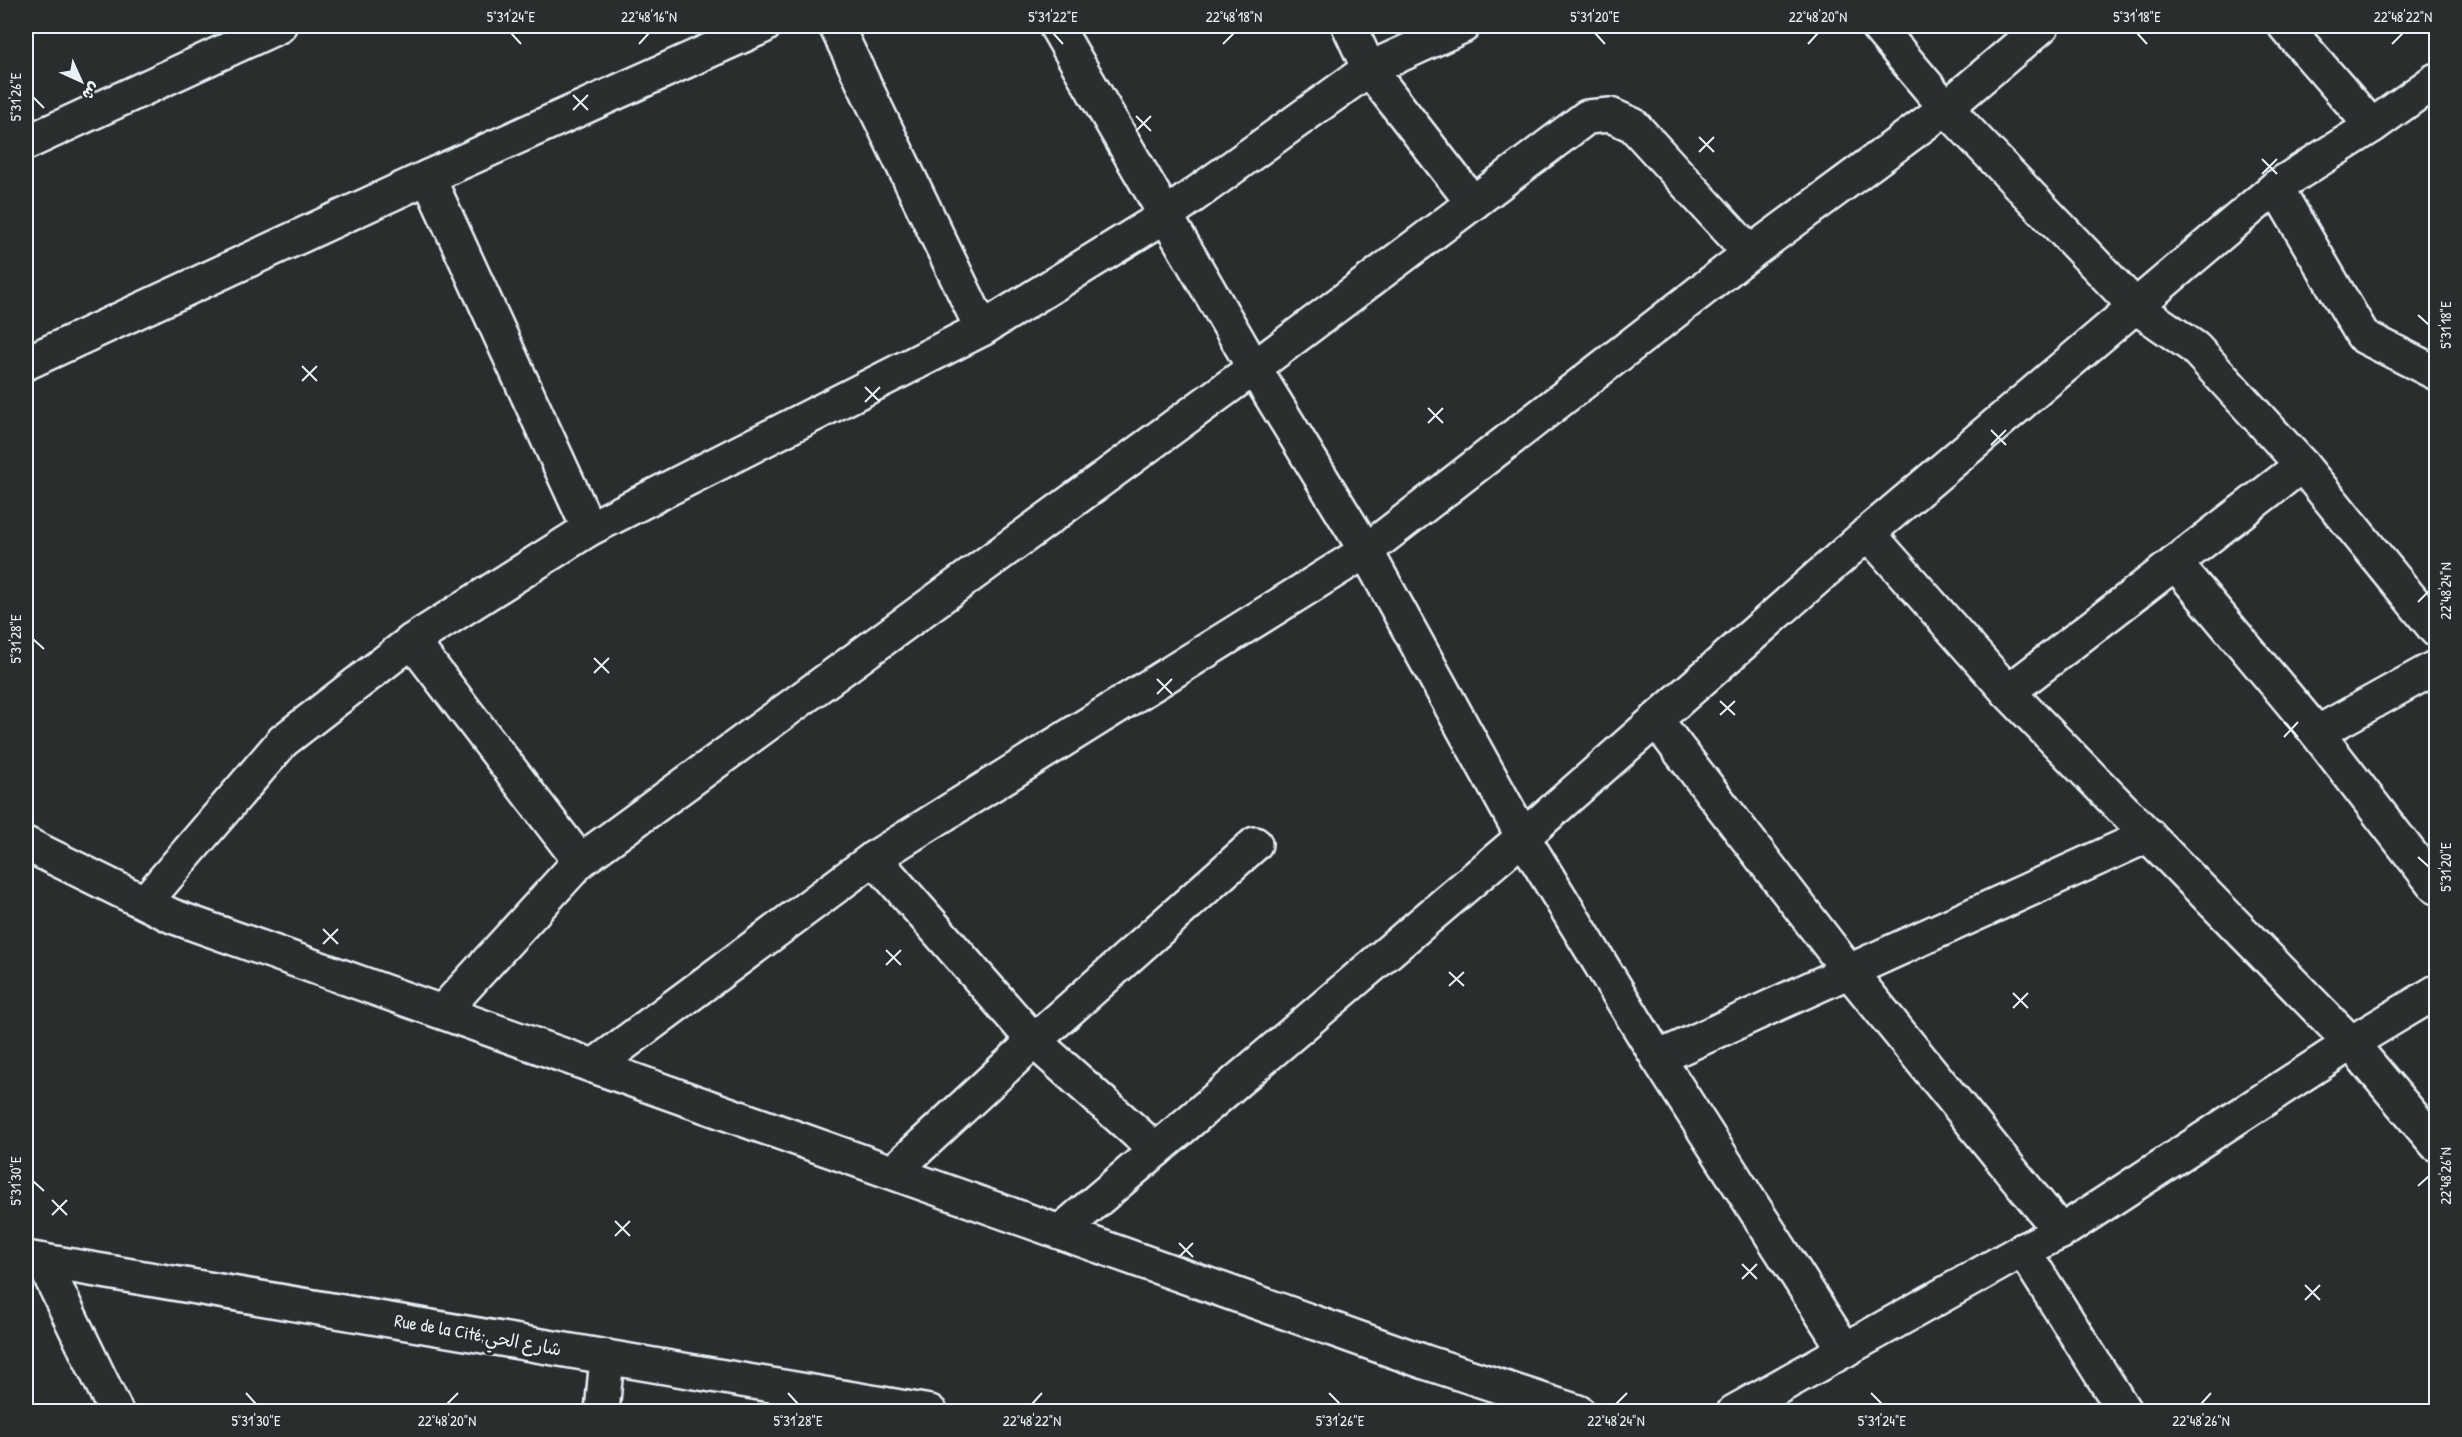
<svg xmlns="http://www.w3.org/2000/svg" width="2462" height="1437" viewBox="0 0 2462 1437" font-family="'Patrick Hand','Playpen Sans Arabic',sans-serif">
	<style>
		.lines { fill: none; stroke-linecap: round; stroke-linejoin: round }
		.minor-casing { stroke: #e8f1f8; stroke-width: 38 }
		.minor { stroke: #2a2d2e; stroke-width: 33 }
		.ticks { fill: none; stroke: #e8f1f8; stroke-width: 2 }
		.labels { text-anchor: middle; stroke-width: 6; stroke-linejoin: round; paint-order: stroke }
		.street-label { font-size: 18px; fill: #e8f1f8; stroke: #2a2d2e }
		.neatline { fill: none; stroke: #e8f1f8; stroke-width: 2 }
		.ticks-label { font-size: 15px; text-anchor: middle; fill: #e8f1f8 }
	</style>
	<rect width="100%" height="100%" fill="#2a2d2e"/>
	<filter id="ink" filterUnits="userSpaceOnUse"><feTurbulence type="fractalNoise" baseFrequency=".0167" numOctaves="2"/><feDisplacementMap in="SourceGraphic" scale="12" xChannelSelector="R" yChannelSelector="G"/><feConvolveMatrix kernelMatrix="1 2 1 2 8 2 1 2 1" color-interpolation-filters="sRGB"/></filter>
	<g filter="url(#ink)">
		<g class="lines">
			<defs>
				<g id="minor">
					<polyline points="836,26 982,329"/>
					<polyline points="1056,26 1254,368 1366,551 1523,837 1658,1058 2149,835"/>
					<polyline points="1349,26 1369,69 1473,203"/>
					<polyline points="1877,26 1946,108 2136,307 2195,348 2302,465 2436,630"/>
					<polyline points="2285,26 2372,126 2436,80"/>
					<polyline points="2372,126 2276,187 2363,336 2436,373"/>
					<polyline points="26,143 279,26"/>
					<polyline points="428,177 589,529"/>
					<polyline points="26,363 428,177 764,26"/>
					<polyline points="1868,533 2008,692 2351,1043 2436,1144"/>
					<polyline points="2175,563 2317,733 2436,887"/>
					<polyline points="412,641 580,861"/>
					<polyline points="2008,692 2302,465"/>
					<polyline points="1656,720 1849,971 2061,1232"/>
					<polyline points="2317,733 2436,667"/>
					<polyline points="26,844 172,916 1425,1362 1578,1412"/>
					<polyline points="874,858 1034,1041 1156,1150"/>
					<polyline points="145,902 283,741 412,641 589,529 982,329 1165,216 1369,69 1463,26"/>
					<polyline points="443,1011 580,861 1254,368 1587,117 1610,115 1633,125 1750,253"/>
					<polyline points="1658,1058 1845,1350"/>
					<polyline points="594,1066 874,858 1366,551 1750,253 1946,108 2042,26"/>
					<polyline points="893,1172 1034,1041 1255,844"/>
					<polyline points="1060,1232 1523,837 1868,533 2276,187"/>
					<polyline points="2023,1250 2125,1412"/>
					<polyline points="26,1258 930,1412"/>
					<polyline points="43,1261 116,1412"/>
					<polyline points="602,1412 607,1357"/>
					<polyline points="1734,1412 2023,1250 2061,1232 2351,1043 2436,992"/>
				</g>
			</defs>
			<use href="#minor" class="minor-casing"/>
			<use href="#minor" class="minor"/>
		</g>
	</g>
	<path class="ticks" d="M511 33 521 44M1053 33 1063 44M1595 33 1605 44M2137 33 2147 44M639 44 649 33M1223 44 1234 33M1808 44 1818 33M2392 44 2403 33M573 95 588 110M33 97 44 108M573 110 588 95M1136 116 1151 131M1136 131 1151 116M1699 137 1714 152M1699 152 1714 137M2262 159 2277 174M2262 174 2277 159M2418 315 2429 325M302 366 317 381M302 381 317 366M865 387 880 402M865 402 880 387M1428 408 1443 423M1428 423 1443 408M1991 430 2006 445M1991 445 2006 430M2418 602 2429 591M33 639 44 649M594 658 609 673M594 673 609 658M1157 679 1172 694M1157 694 1172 679M1720 701 1735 715M1720 715 1735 701M2284 722 2298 737M2284 737 2298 722M2418 857 2429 867M323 929 338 944M323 944 338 929M886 950 901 965M886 965 901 950M1449 972 1464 986M1449 986 1464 972M2013 993 2028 1008M2013 1008 2028 993M33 1181 44 1191M2418 1186 2429 1176M52 1200 67 1215M52 1215 67 1200M615 1221 630 1236M615 1236 630 1221M1179 1243 1193 1257M1179 1257 1193 1243M1742 1264 1757 1279M1742 1279 1757 1264M2305 1285 2320 1300M2305 1300 2320 1285M246 1393 256 1404M788 1393 798 1404M1329 1393 1340 1404M1871 1393 1882 1404M447 1404 458 1393M1032 1404 1042 1393M1616 1404 1627 1393M2201 1404 2211 1393"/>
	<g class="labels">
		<g class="street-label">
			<text transform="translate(478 1335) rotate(10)" y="6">Rue de la Cité;شارع الحي</text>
		</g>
	</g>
	<rect width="2462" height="1437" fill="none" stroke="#2a2d2e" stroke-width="66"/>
	<g transform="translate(81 81) rotate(135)" stroke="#2a2d2e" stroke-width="4.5" paint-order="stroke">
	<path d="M0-4.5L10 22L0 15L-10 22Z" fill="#e8f1f8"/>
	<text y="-9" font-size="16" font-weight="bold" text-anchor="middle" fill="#e8f1f8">ش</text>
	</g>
	<rect x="33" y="33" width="2396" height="1371" class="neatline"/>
	<g class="ticks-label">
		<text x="511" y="22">5°31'24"E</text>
		<text x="649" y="22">22°48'16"N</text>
		<text x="1053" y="22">5°31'22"E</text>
		<text x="1234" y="22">22°48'18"N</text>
		<text x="1595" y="22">5°31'20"E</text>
		<text x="1818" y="22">22°48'20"N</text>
		<text x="2137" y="22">5°31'18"E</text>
		<text x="2403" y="22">22°48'22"N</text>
		<text transform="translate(16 97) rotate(-90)" y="5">5°31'26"E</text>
		<text transform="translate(2446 325) rotate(-90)" y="5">5°31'18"E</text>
		<text transform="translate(2446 591) rotate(-90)" y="5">22°48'24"N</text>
		<text transform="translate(16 639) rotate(-90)" y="5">5°31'28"E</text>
		<text transform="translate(2446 867) rotate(-90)" y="5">5°31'20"E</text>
		<text transform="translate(2446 1176) rotate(-90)" y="5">22°48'26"N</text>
		<text transform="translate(16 1181) rotate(-90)" y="5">5°31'30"E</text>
		<text x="256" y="1426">5°31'30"E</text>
		<text x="447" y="1426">22°48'20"N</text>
		<text x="798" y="1426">5°31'28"E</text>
		<text x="1032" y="1426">22°48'22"N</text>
		<text x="1340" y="1426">5°31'26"E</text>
		<text x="1616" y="1426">22°48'24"N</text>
		<text x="1882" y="1426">5°31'24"E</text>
		<text x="2201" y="1426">22°48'26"N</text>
	</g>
</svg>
